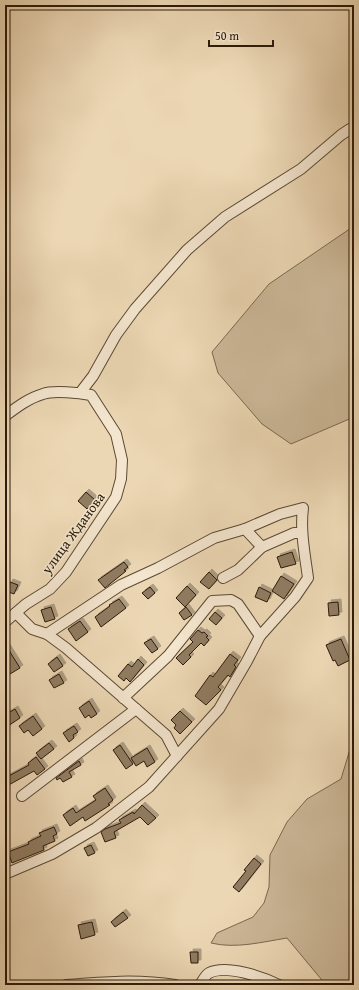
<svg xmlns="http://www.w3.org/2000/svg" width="359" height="990" viewBox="0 0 359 990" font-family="'Gentium Book Plus',serif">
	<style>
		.green { fill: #cbb797; stroke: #7c6850 }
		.building { fill: #907c62; stroke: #2c1a09; filter: url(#shadow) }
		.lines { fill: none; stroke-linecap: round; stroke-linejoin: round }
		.minor-casing { stroke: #5c4934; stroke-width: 12 }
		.minor { stroke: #f3e5ce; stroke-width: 10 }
		.labels { text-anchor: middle; stroke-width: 3; stroke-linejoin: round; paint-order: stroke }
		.street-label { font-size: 14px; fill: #2c1a09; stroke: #f3e5ce }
	</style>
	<defs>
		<filter id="shadow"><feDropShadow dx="3" dy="-3" stdDeviation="0" flood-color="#0004"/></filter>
	</defs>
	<rect width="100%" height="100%" fill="#ecd7b4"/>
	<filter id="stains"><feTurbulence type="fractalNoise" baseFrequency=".005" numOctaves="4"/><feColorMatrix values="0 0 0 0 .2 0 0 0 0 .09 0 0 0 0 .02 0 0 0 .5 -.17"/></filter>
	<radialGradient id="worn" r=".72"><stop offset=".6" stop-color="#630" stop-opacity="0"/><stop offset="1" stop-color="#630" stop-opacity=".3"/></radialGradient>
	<g class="green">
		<polygon points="354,226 354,417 291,444 262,424 218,373 212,352 269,284"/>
		<path d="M354 736V985H326L287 938C262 942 236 949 211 943L217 933 253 917 264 903 269 887 270 855 287 822 307 799 341 779Z"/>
	</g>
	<g class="building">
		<polygon points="86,492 95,500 87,509 78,501"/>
		<polygon points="292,552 296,564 281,568 277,557"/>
		<polygon points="124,562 128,567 124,570 126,571 105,588 98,580"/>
		<polygon points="209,572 217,580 209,589 200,582"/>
		<polygon points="281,576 294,584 284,599 272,591"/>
		<polygon points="10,582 18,585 14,594 6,591"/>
		<polygon points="187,586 196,595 185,607 176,598"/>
		<polygon points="150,587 155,593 148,599 142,593"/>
		<polygon points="259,587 271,593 267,602 255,597"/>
		<polygon points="119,599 126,608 101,627 95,617 110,606 109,605"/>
		<polygon points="338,602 339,615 329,616 328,603"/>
		<polygon points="51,607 55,619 45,622 41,610"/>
		<polygon points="186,607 192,615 184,620 179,613"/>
		<polygon points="215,612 222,618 216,625 209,619"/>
		<polygon points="80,621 88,632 76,641 68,629"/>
		<polygon points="198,630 202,633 204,632 208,636 206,637 209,640 204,646 201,643 189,655 191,657 183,665 176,658 193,642 190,639"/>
		<polygon points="151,639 158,649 152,653 144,643"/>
		<polygon points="341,639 350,660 338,666 335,660 333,661 326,645"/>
		<polygon points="5,644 20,668 5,677"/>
		<polygon points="230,654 238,660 234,665 236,667 230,677 228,675 218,687 221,690 206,705 195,696 210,675 213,677"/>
		<polygon points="57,657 63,666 54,672 48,664"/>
		<polygon points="138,659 144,665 130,682 126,678 124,681 118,676 128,664 132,667"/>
		<polygon points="59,674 64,683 54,688 49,680"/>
		<polygon points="89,701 97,714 91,718 89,715 85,718 79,708"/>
		<polygon points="15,709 20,718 5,728 5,715"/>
		<polygon points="180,711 192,722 180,734 174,728 176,725 171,720"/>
		<polygon points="33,716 42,729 33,736 28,730 24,733 19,726"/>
		<polygon points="74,726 78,732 73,735 74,738 69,742 63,733"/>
		<polygon points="49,743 54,749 41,759 36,753"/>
		<polygon points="120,745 133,764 126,769 113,750"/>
		<polygon points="147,748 155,762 147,767 144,761 136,766 131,758"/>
		<polygon points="36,757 45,769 37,775 34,771 5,787 5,778 29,765 28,763"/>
		<polygon points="79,761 81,765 69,772 72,777 63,782 60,778 57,780 56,778"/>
		<polygon points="105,788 113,800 108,804 110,805 85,821 83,817 70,826 63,815 73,808 76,813 96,800 93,796"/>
		<polygon points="142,805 156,818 148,825 140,817 114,832 116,838 105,842 101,832 105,829 121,823 119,820 133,812 134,814"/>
		<polygon points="54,827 57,834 53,836 55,841 43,846 44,850 12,863 8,852 29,844 28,842 41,836 39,833"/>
		<polygon points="91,845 95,853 88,856 84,848"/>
		<polygon points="254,858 261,864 239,892 233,887 246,871 244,870"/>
		<polygon points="123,912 128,918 115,927 111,922"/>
		<polygon points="92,922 95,935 81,939 78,925"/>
		<polygon points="190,952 198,952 198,963 191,963"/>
	</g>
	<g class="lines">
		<defs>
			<g id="minor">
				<polyline points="80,393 93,376 116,335 135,309 187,250 225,217 301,169 341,135 350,129 354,129"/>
				<path d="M5 416C17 407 29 398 43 394 53 390 80 393 91 395L116 434 122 460 121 479 116 497 66 572 50 589 26 604 5 622"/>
				<polyline points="245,529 262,547"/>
				<polyline points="223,578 238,570 262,547 294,533 302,533"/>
				<polyline points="16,613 32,629 47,634 66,648 166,735 177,756"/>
				<polyline points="123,698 168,656 212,601 231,600 238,604 260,636"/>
				<polyline points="22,796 136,709"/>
				<path d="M5 874 52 854 96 828 149 787 219 709 247 661 260 636 295 597 308 578C305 555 300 531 303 508L280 514 245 529 214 538 158 568 121 585 47 634"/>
				<path d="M66 985C102 982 138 979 175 985"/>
				<path d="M200 985C203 981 205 975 209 973 226 964 263 977 279 985"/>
			</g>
		</defs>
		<use href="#minor" class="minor-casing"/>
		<use href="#minor" class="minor"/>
	</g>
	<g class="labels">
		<g class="street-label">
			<text transform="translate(73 533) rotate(-54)" y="5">улица Жданова</text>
		</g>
	</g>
	<rect width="359" height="990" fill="none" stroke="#ecd7b4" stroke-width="20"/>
	<rect x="6" y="6" width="347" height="978" fill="none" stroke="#2c1a09" stroke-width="2"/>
	<rect x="10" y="10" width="339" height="970" fill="none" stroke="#2c1a09"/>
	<path d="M209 40v6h64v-6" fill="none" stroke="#2c1a09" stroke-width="2"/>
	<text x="215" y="40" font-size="12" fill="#2c1a09" stroke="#f3e5ce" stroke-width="3" paint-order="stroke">50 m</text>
	<rect width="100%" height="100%" filter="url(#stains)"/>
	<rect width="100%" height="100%" fill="url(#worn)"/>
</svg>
